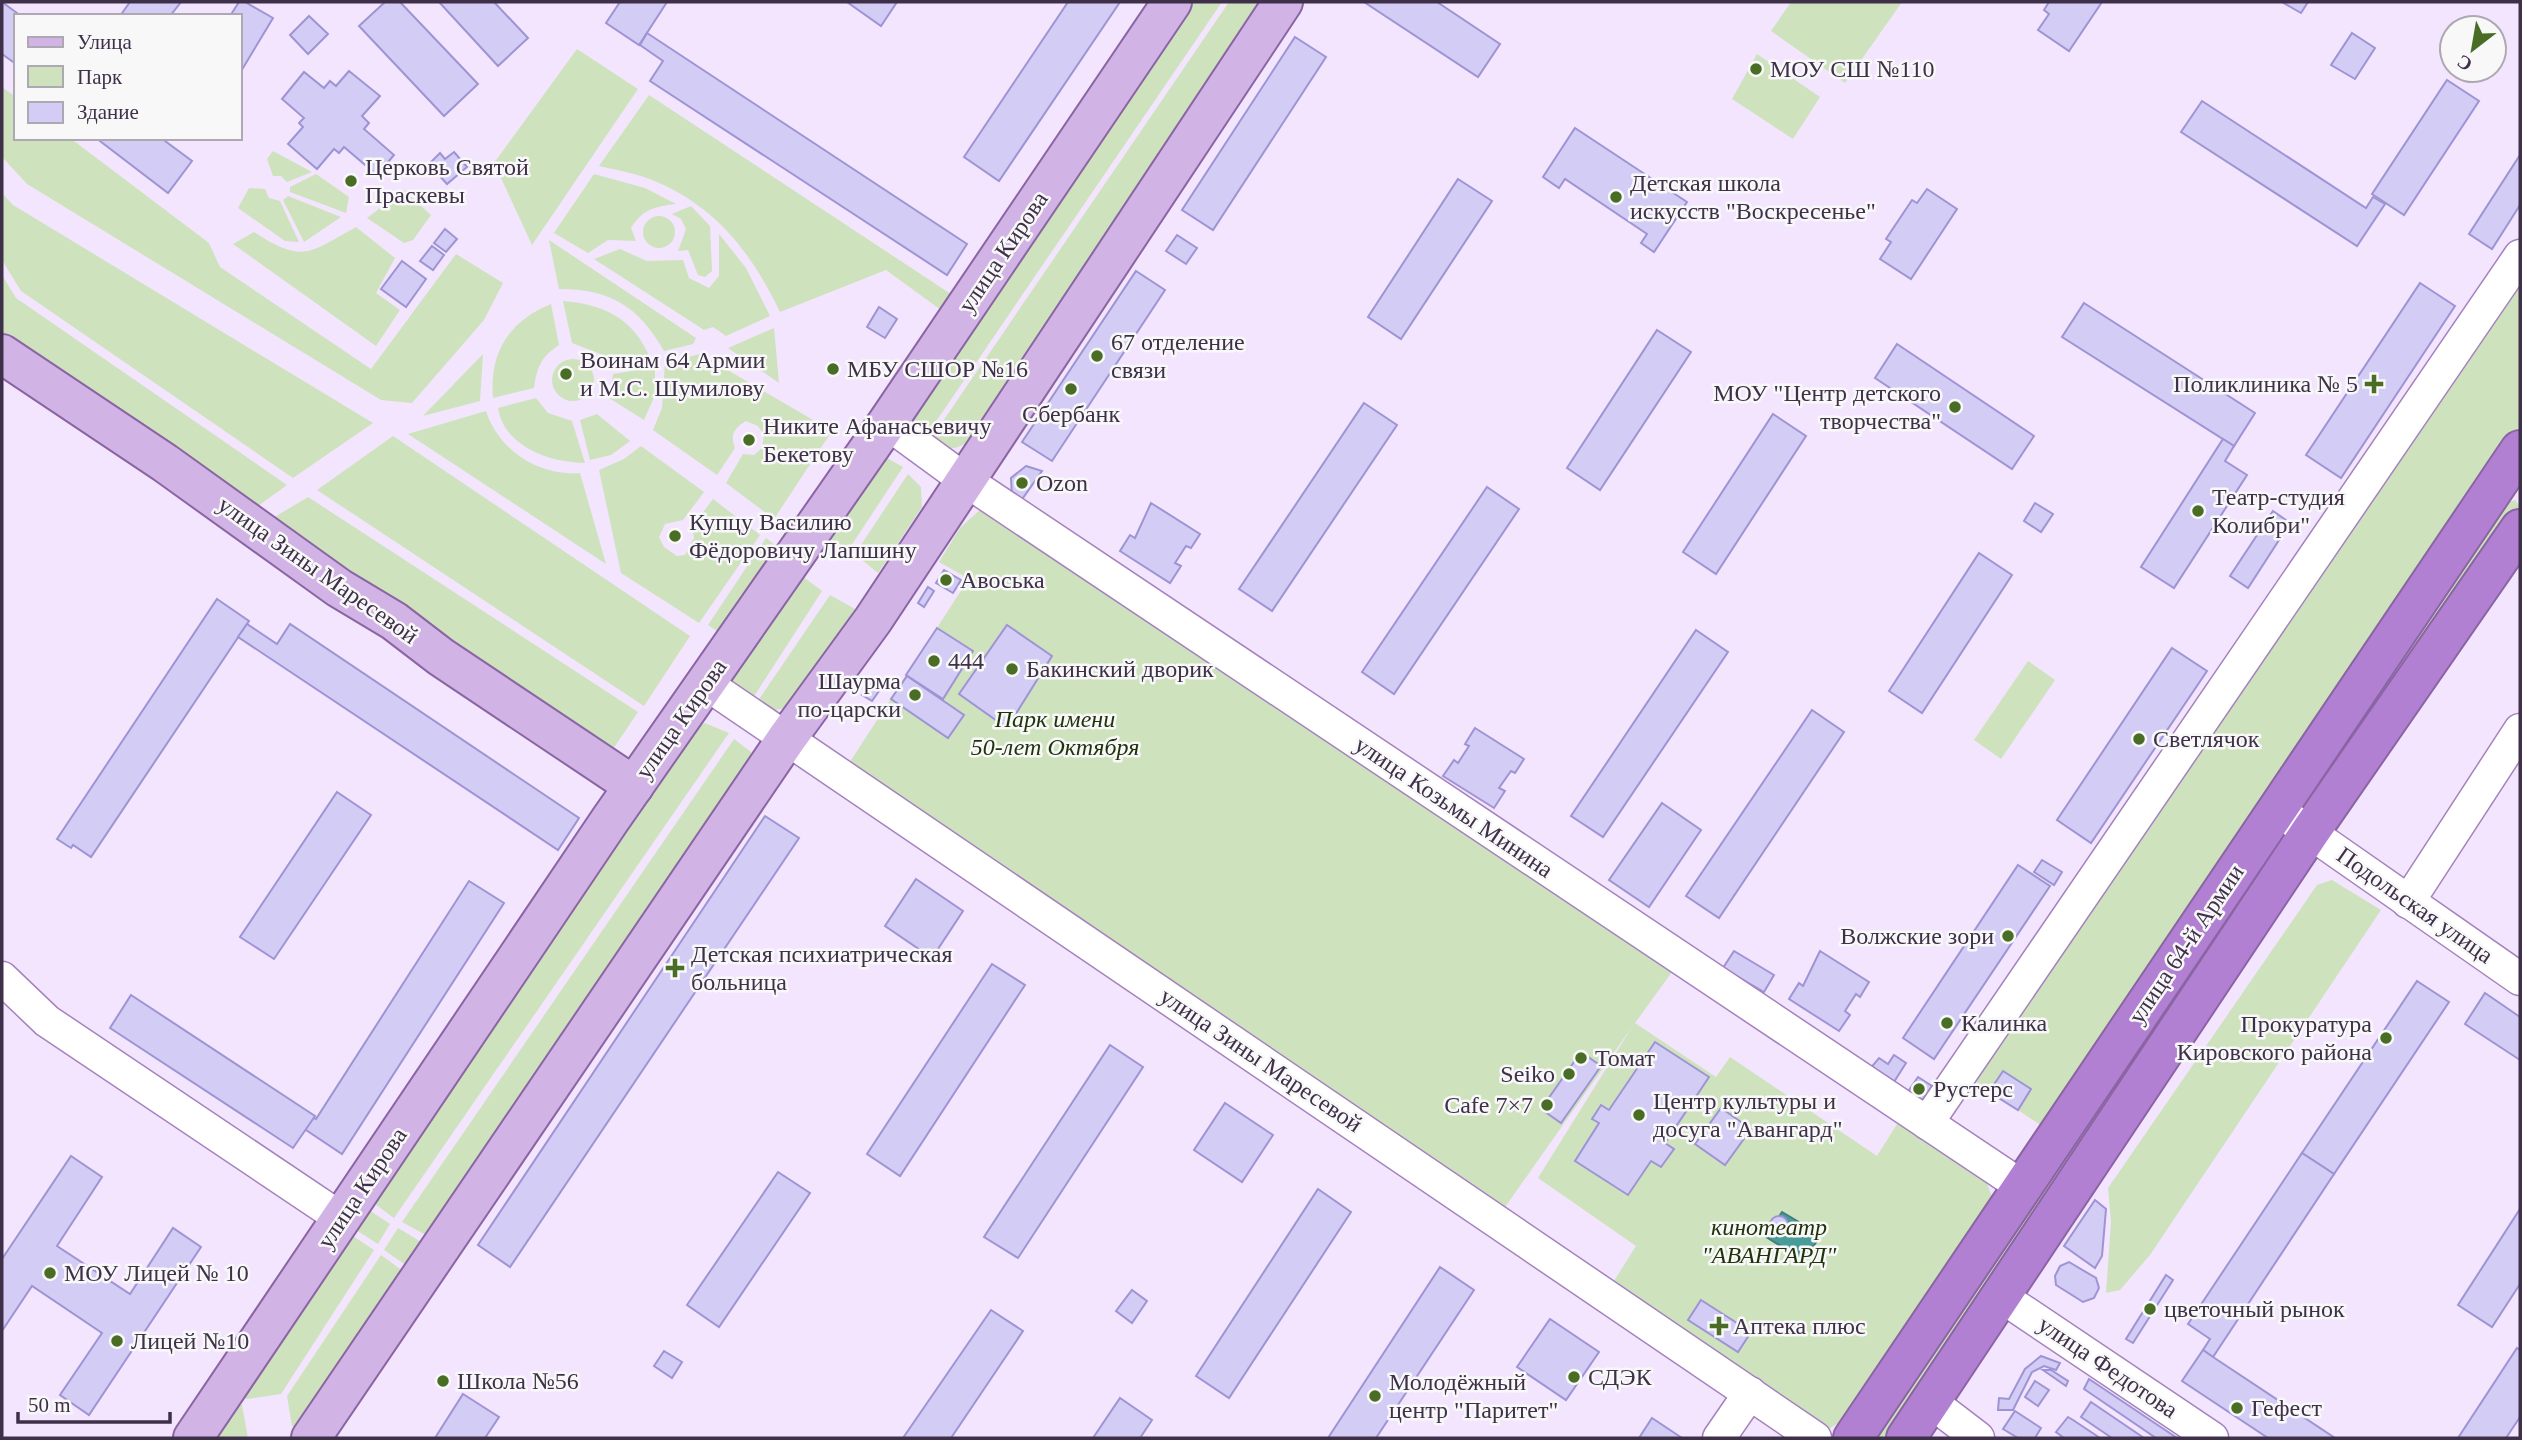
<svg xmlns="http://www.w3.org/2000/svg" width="2522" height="1440" viewBox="0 0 2522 1440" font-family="'Times New Roman',serif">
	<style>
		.green { fill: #cee3bd }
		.water { fill: #499d99; stroke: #467c81; stroke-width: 2 }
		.building { fill: #d3cdf6; stroke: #9e94d4; stroke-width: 2 }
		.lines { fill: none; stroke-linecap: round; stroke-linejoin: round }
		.minor-casing { stroke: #a582bd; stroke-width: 35 }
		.major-casing { stroke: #8a64a3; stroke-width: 42 }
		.highway-casing { stroke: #8a64a3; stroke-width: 42 }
		.minor { stroke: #fff; stroke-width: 32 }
		.major { stroke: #d1b3e5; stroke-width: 38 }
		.highway { stroke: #b280d3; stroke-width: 38 }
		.poi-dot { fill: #4a6d25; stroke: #f8f8f8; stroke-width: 2.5 }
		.labels { text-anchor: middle; stroke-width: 5; stroke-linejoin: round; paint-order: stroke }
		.poi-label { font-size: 24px; fill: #3f3049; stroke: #f8f8f8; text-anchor: start }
		.street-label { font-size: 24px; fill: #3f3049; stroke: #f8f8f8 }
		.park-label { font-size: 24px; font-style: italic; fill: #1f320a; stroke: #f8f8f8 }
	</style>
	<rect width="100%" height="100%" fill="#f3e5fe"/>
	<g class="green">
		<polygon points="1183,2 1222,2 924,439 909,424"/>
		<path d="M1229 2H1267L976 436C960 450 947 452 928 443Z"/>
		<polygon points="1791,2 1902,2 1845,83 1771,31"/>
		<polygon points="577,49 638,89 532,245 494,163"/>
		<polygon points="1757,54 1820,97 1793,139 1732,99"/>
		<polygon points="2,87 16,97 16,138 70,138 209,243 220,267 371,369 456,254 503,283 484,320 412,403 381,400 27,184 2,157"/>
		<path d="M649 95 963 302 952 318 886 270 780 312C751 252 716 206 652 180 635 173 616 170 599 166Z"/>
		<polygon points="273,151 312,172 287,182 281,176 273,176 267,159"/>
		<polygon points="316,174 349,197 346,213 290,192 290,187"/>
		<path d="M594 174 645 188 676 204C654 207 643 209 631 228L636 241 608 240 588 253 554 233Z"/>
		<polygon points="249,188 265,189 269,198 280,201 299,242 285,241 238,208"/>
		<polygon points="404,190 431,215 413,240 404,243 367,218"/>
		<polygon points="2,193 13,205 373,423 293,478 21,291 2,260"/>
		<polygon points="288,196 341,217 304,242 283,200"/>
		<polygon points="691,206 710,226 712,271 705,277 698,275 688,250 678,251 686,229 681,219 672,214"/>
		<circle cx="659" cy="232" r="16"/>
		<path d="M356 227 395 258 376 293 400 310 376 346 233 244 254 232C303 264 309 253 356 227Z"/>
		<polygon points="719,234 746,268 770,316 726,336 713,327 704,330 594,259 620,249 647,261 683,260 689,278 709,288 719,276"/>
		<path d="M549 240 696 338 693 344 664 351C639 307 611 289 559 289Z"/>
		<polygon points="2,275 16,298 287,485 250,512 2,341"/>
		<polygon points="2520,283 2520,426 2045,1128 2018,1110 2031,1089 2003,1072 1989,1092 1972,1078"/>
		<path d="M563 301C604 304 634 319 650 358L611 365 603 355 572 343Z"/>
		<path d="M551 304 559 345C541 357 537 367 534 388L493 398C489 353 509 321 551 304Z"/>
		<polygon points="774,328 779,383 728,348"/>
		<polygon points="483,354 480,401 423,416"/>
		<path d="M700 354 832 431 774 519 726 483 743 454 754 455 762 448 764 435 758 426 746 421C734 428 730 435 735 448L717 475 653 430 662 408 665 363Z"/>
		<circle cx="573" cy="380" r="21"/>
		<polygon points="655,367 655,395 644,420 609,398 613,374"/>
		<path d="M536 398 548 413 572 421 585 463C551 463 504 447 498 408Z"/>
		<path d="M486 411C499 451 539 476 580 473L606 564 408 434Z"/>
		<polygon points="597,414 630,441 611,455 590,460 580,420"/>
		<polygon points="393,436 690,636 644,706 317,490"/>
		<polygon points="641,446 704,492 683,520 665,524 659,537 664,547 677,556 685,555 694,538 692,527 713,499 760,535 699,623 621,573 599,470 624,459"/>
		<polygon points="885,457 903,467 849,549 821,534"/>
		<polygon points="908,474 921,487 922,507 878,573 855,554"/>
		<polygon points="308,497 638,712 607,758 263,524"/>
		<polygon points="2515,500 2519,505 2518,515 2319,793 2314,785 2509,502"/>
		<polygon points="982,508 1073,563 1672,972 1635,1023 1716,1077 1730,1057 1877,1156 1899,1121 1985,1178 1992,1197 1989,1208 1848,1417 1827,1430 1607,1292 1636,1246 1538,1178 1632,1027 1498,1217 844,771 966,583 962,575 939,562 960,528"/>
		<polygon points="766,538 776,546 718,632 708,625"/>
		<polygon points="798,573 822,591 751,701 732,684 731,674"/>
		<polygon points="830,595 855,609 796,706 765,712 755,705"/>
		<polygon points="2028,661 2055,680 2001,759 1974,740"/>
		<polygon points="705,723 729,733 394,1218 368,1199 693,728"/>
		<polygon points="734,739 751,752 752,761 433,1239 402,1222"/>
		<polygon points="2272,846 2278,853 2275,863 1887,1438 1871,1438"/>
		<polygon points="2332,880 2381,910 2150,1255 2120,1290 2106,1293 2111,1222 2108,1188 2317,885"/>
		<polygon points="363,1206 390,1224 378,1244 348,1225"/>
		<polygon points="398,1228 428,1246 410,1268 384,1250"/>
		<polygon points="344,1230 374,1250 281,1394 247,1399 236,1393"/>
		<polygon points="381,1255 407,1274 299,1430 292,1426 287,1396"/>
		<polygon points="230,1398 242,1405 248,1438 203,1438"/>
	</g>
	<polygon class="water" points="1782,1212 1821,1235 1804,1260 1766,1237"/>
	<g class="building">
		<polygon points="2,2 21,16 16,16 16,64 2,54"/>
		<polygon points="130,2 181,2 170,16 120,16"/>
		<polygon points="239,2 245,2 273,18 240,73 240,16 230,16"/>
		<polygon points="385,2 400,2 478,84 444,116 359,26"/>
		<polygon points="439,2 494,2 528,38 498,66"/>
		<polygon points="620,2 667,2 639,45 606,23"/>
		<polygon points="847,2 897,2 881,26"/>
		<polygon points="1068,2 1120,2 999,181 964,157"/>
		<polygon points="1364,2 1437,2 1500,44 1478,77"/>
		<polygon points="2049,2 2102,2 2069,51 2038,30 2049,14 2044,10"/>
		<polygon points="2282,2 2308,2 2301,13"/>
		<polygon points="309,16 328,34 308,54 290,35"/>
		<polygon points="647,33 967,244 947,275 650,81 663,61 640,45"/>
		<polygon points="2352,33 2375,48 2355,79 2331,65"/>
		<polygon points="1295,37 1326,57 1213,230 1182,210"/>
		<polygon points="349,71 380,96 362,116 369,123 364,129 394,155 377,175 344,147 339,153 334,149 317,169 288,144 303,127 299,123 304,118 282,99 304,72 324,88 330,81 336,86"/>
		<polygon points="2447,80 2479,101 2404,215 2372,194"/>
		<polygon points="2202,101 2366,208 2373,197 2385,204 2357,246 2181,132"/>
		<polygon points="1575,128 1687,202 1654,252 1641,243 1647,234 1565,179 1559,188 1543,177"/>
		<polygon points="96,138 161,138 192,161 168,193"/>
		<polygon points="454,152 467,167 447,184 429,164 440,153 445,159"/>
		<polygon points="2520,155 2520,205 2492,249 2469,234"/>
		<polygon points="1458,179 1492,201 1401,339 1368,317"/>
		<polygon points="1927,189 1957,209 1911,279 1880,259 1891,242 1886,239 1912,200 1917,203"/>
		<polygon points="445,229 457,239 446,252 434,243"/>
		<polygon points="1177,235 1197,248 1186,264 1166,251"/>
		<polygon points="432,246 444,255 433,270 420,261"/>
		<polygon points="402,261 426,279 406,307 381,289"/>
		<polygon points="1136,271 1165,290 1052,461 1022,442"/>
		<polygon points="2420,283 2455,306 2341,478 2306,455"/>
		<polygon points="2084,303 2255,413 2234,446 2062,337"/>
		<polygon points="879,307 897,319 885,338 867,327"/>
		<polygon points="1657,330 1691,352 1600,490 1567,468"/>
		<polygon points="1897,344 2034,436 2012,469 1875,378"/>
		<polygon points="1364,403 1397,425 1272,611 1239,589"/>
		<polygon points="1773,414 1806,436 1716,574 1683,552"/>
		<polygon points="2223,439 2234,446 2225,461 2247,475 2174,588 2141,567"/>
		<polygon points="1026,466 1042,471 1018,505 1012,497 1011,478"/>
		<polygon points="1487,487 1519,509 1394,694 1362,672"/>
		<polygon points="1151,503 1200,534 1191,548 1186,546 1175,563 1181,566 1170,583 1120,551 1130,535 1135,538"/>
		<polygon points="2035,503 2053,514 2041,532 2024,521"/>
		<polygon points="2273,511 2290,523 2248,588 2230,576"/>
		<polygon points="1979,553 2012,575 1922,713 1889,691"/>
		<polygon points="944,570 961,580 953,593 936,583"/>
		<polygon points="928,587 934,591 924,607 918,603"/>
		<polygon points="217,599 249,621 91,857 73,845 71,848 57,839"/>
		<polygon points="247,624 277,644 290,624 579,818 558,850 238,637"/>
		<polygon points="1007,625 1052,656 1007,728 959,694"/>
		<polygon points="937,628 973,651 943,699 906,675"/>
		<polygon points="1696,630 1728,652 1603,837 1571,816"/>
		<polygon points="2172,648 2207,671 2091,843 2057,820"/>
		<polygon points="907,676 964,715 948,738 891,699"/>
		<polygon points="874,678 884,684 872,701 862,695"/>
		<polygon points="1812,710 1844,732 1719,918 1686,896"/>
		<polygon points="1475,728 1524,759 1515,773 1511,771 1499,788 1505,791 1494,808 1443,776 1454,760 1458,763 1469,746 1465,744"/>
		<polygon points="337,792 371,815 274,959 240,937"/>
		<polygon points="1662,803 1701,830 1649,907 1609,880"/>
		<polygon points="765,816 799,838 510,1267 478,1245"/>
		<polygon points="2042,860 2062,872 2054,885 2034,872"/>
		<polygon points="2018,865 2050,886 1934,1059 1903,1038"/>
		<polygon points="916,879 963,911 932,958 885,926"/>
		<polygon points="469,881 504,903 342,1154 294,1122 302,1110 316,1119"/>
		<polygon points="1734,951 1774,975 1764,992 1723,968"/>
		<polygon points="1820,951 1869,982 1860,997 1856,994 1845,1011 1850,1015 1839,1031 1789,999 1799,983 1803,986"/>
		<polygon points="992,964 1025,985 900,1176 867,1154"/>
		<polygon points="2417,981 2449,1002 2334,1174 2302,1153"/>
		<polygon points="2485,993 2520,1017 2520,1060 2465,1024"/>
		<polygon points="131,995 315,1116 293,1148 110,1028"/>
		<polygon points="1655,1042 1709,1077 1665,1143 1674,1149 1661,1167 1651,1161 1628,1195 1575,1161 1599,1123 1592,1119 1601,1105 1609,1110"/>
		<polygon points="1110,1045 1143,1067 1018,1258 984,1237"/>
		<polygon points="1581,1052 1601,1066 1561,1123 1541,1109"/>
		<polygon points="1894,1055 1906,1063 1892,1085 1869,1070 1879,1058 1888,1064"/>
		<polygon points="2003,1071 2031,1089 2018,1110 1989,1092"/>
		<polygon points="1918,1077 1932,1086 1921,1102 1907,1093"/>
		<polygon points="1225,1103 1273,1135 1242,1182 1194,1150"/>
		<polygon points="1721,1108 1751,1129 1725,1165 1695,1144"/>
		<polygon points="2302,1153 2334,1174 2213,1357 2203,1350 2210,1339 2188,1324"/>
		<polygon points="71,1156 102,1177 57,1246 130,1294 173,1228 201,1247 89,1415 60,1395 102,1333 32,1286 2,1331 2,1259"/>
		<polygon points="778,1172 810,1193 719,1327 687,1305"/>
		<polygon points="1318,1189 1351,1212 1229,1398 1196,1376"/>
		<polygon points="2095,1200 2106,1209 2102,1256 2095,1268 2064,1246"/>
		<polygon points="2520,1209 2520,1284 2492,1327 2458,1305"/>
		<circle cx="1779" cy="1225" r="9"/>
		<polygon points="2069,1262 2096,1278 2099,1288 2094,1298 2083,1302 2056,1285 2055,1276 2060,1266"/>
		<polygon points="1440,1267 1474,1290 1376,1438 1328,1438"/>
		<polygon points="2166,1275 2173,1280 2133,1343 2126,1339"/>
		<polygon points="1132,1290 1147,1301 1132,1323 1116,1311"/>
		<polygon points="1701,1300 1751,1332 1738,1352 1688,1320"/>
		<polygon points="991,1310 1023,1331 951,1438 903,1438"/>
		<polygon points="1550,1319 1599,1352 1566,1400 1517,1367"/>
		<polygon points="2517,1348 2520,1350 2520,1417 2506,1438 2458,1438"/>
		<polygon points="2203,1350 2213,1357 2335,1438 2268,1438 2182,1381"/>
		<polygon points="664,1351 682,1362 672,1378 654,1366"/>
		<polygon points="2041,1356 2060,1363 2056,1370 2044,1366 2032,1372 2013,1410 1998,1410 1999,1398 2009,1399 2025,1369"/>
		<polygon points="2043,1370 2051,1370 2068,1381 2066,1386"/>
		<polygon points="2089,1379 2177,1438 2156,1438 2084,1389"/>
		<polygon points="2035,1381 2049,1390 2038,1406 2025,1397"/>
		<polygon points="463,1394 499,1417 485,1438 435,1438"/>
		<polygon points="1120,1398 1152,1420 1140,1438 1093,1438"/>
		<polygon points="2091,1402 2144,1438 2112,1438 2081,1417"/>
		<polygon points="2015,1411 2041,1428 2035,1438 2018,1438 2003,1429"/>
		<polygon points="2068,1417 2073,1420 2100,1438 2064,1438 2056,1432"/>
		<polygon points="1652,1418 1682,1438 1639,1438"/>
	</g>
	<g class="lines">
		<defs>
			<g id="minor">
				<polyline points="887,423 965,480 2023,1187"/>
				<polyline points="705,683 1815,1438"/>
				<polyline points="2289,818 2520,979"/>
				<polyline points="2408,902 2520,730"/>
				<polyline points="2,978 47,1021 342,1219"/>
				<polyline points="1927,1123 2520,256"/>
				<polyline points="2002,1297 2212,1438"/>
				<polyline points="1931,1402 1978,1438"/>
				<polyline points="1719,1438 1750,1393"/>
			</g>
			<g id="major">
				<polyline points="2,354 165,463 339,588 394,621 441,657 634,786"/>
				<polyline points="193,1438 610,820 887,423 1172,2"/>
				<polyline points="311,1438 787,738 873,620 1283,2"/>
			</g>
			<g id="highway">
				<polyline points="1853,1438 2520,450"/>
				<polyline points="1906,1438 2310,832 2520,529"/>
			</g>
		</defs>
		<use href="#minor" class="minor-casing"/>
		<use href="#major" class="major-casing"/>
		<use href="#highway" class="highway-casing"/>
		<use href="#minor" class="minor"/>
		<use href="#major" class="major"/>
		<use href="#highway" class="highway"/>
	</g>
	<g class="poi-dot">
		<circle cx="1756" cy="69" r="7"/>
		<circle cx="351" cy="181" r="7"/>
		<circle cx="1616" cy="197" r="7"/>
		<circle cx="1097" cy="356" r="7"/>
		<circle cx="833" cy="369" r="7"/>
		<circle cx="566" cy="374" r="7"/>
		<path d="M2370.5 373.5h7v7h7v7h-7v7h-7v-7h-7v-7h7z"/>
		<circle cx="1071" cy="389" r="7"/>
		<circle cx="1955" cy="407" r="7"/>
		<circle cx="749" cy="440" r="7"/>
		<circle cx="1022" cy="483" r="7"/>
		<circle cx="2198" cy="511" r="7"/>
		<circle cx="675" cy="536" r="7"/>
		<circle cx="946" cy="580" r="7"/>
		<circle cx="934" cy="661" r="7"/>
		<circle cx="1012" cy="669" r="7"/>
		<circle cx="915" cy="695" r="7"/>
		<circle cx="2139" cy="739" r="7"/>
		<circle cx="2008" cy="936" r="7"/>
		<path d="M671.5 957.5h7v7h7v7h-7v7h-7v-7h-7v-7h7z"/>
		<circle cx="1947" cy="1023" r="7"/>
		<circle cx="2386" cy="1038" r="7"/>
		<circle cx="1581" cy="1058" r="7"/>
		<circle cx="1569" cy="1074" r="7"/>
		<circle cx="1919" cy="1089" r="7"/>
		<circle cx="1547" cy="1105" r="7"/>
		<circle cx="1639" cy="1115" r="7"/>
		<circle cx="50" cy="1273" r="7"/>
		<circle cx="2150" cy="1309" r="7"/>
		<path d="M1715.5 1315.5h7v7h7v7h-7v7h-7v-7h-7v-7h7z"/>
		<circle cx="117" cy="1341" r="7"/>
		<circle cx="1574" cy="1377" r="7"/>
		<circle cx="443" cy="1381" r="7"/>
		<circle cx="1375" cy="1396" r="7"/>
		<circle cx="2237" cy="1408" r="7"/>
	</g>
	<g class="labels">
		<g class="poi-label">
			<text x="1770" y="77">МОУ СШ №110</text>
			<text x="365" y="175">Церковь Святой<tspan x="365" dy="28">Праскевы</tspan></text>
			<text x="1630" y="191">Детская школа<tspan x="1630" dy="28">искусств "Воскресенье"</tspan></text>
			<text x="1111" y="350">67 отделение<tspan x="1111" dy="28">связи</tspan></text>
			<text x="580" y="368">Воинам 64 Армии<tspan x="580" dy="28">и М.С. Шумилову</tspan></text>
			<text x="847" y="377">МБУ СШОР №16</text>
			<text x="2358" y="392" text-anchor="end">Поликлиника № 5</text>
			<text x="1941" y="401" text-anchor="end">МОУ "Центр детского<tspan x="1941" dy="28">творчества"</tspan></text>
			<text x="1071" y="422" text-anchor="middle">Сбербанк</text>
			<text x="763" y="434">Никите Афанасьевичу<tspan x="763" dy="28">Бекетову</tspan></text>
			<text x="1036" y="491">Ozon</text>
			<text x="2212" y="505">Театр-студия<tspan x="2212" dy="28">Колибри"</tspan></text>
			<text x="689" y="530">Купцу Василию<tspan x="689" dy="28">Фёдоровичу Лапшину</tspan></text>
			<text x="960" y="588">Авоська</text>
			<text x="948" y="669">444</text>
			<text x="1026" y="677">Бакинский дворик</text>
			<text x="901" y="689" text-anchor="end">Шаурма<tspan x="901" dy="28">по-царски</tspan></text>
			<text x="2153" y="747">Светлячок</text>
			<text x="1994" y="944" text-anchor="end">Волжские зори</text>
			<text x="691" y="962">Детская психиатрическая<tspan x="691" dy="28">больница</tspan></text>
			<text x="1961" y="1031">Калинка</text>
			<text x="2372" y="1032" text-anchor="end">Прокуратура<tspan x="2372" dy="28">Кировского района</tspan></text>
			<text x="1595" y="1066">Томат</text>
			<text x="1555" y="1082" text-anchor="end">Seiko</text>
			<text x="1933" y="1097">Рустерс</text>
			<text x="1653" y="1109">Центр культуры и<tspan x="1653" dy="28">досуга "Авангард"</tspan></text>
			<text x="1533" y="1113" text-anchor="end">Cafe 7×7</text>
			<text x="64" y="1281">МОУ Лицей № 10</text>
			<text x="2164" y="1317">цветочный рынок</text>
			<text x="1733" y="1334">Аптека плюс</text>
			<text x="131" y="1349">Лицей №10</text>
			<text x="1588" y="1385">СДЭК</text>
			<text x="457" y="1389">Школа №56</text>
			<text x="1389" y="1390">Молодёжный<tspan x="1389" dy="28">центр "Паритет"</tspan></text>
			<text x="2251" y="1416">Гефест</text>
		</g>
		<g class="street-label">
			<text transform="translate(1003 252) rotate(-56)" y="8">улица Кирова</text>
			<text transform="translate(318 570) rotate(35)" y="8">улица Зины Маресевой</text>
			<text transform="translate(681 719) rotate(-55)" y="8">улица Кирова</text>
			<text transform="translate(1454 807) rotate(34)" y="8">улица Козьмы Минина</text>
			<text transform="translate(2415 905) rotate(35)" y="8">Подольская улица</text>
			<text transform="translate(2186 944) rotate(-56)" y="8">улица 64-й Армии</text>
			<text transform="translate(1261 1060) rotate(34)" y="8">улица Зины Маресевой</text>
			<text transform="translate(362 1188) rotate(-56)" y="8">улица Кирова</text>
			<text transform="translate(2108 1367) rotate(34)" y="8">улица Федотова</text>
		</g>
		<g class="park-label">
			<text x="1055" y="727">Парк имени<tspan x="1055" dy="28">50-лет Октября</tspan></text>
			<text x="1769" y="1235">кинотеатр<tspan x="1769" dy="28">"АВАНГАРД"</tspan></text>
		</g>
	</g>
	<rect width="2522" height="1440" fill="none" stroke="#3f3049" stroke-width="7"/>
	<rect x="14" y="14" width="228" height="126" fill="#f8f8f8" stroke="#aea8b2" stroke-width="2"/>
	<rect x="28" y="37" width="35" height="10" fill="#d1b3e5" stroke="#aea8b2" stroke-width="2"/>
	<text x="77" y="49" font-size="21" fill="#3f3049">Улица</text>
	<rect x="28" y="66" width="35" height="21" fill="#cee3bd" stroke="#aea8b2" stroke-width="2"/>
	<text x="77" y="84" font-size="21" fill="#3f3049">Парк</text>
	<rect x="28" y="102" width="35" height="21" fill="#d3cdf6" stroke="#aea8b2" stroke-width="2"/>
	<text x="77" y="119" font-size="21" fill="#3f3049">Здание</text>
	<g transform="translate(2473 49) rotate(211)"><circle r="33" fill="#f8f8f8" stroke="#aea8b2" stroke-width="2"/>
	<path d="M0-5L12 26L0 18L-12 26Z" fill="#4a6d25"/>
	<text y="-10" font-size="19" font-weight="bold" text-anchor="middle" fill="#3f3049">С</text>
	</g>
	<path d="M18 1412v10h152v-10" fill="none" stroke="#3f3049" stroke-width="3.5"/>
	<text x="28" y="1412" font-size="21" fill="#3f3049" stroke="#f8f8f8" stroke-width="5" paint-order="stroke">50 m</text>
</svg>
